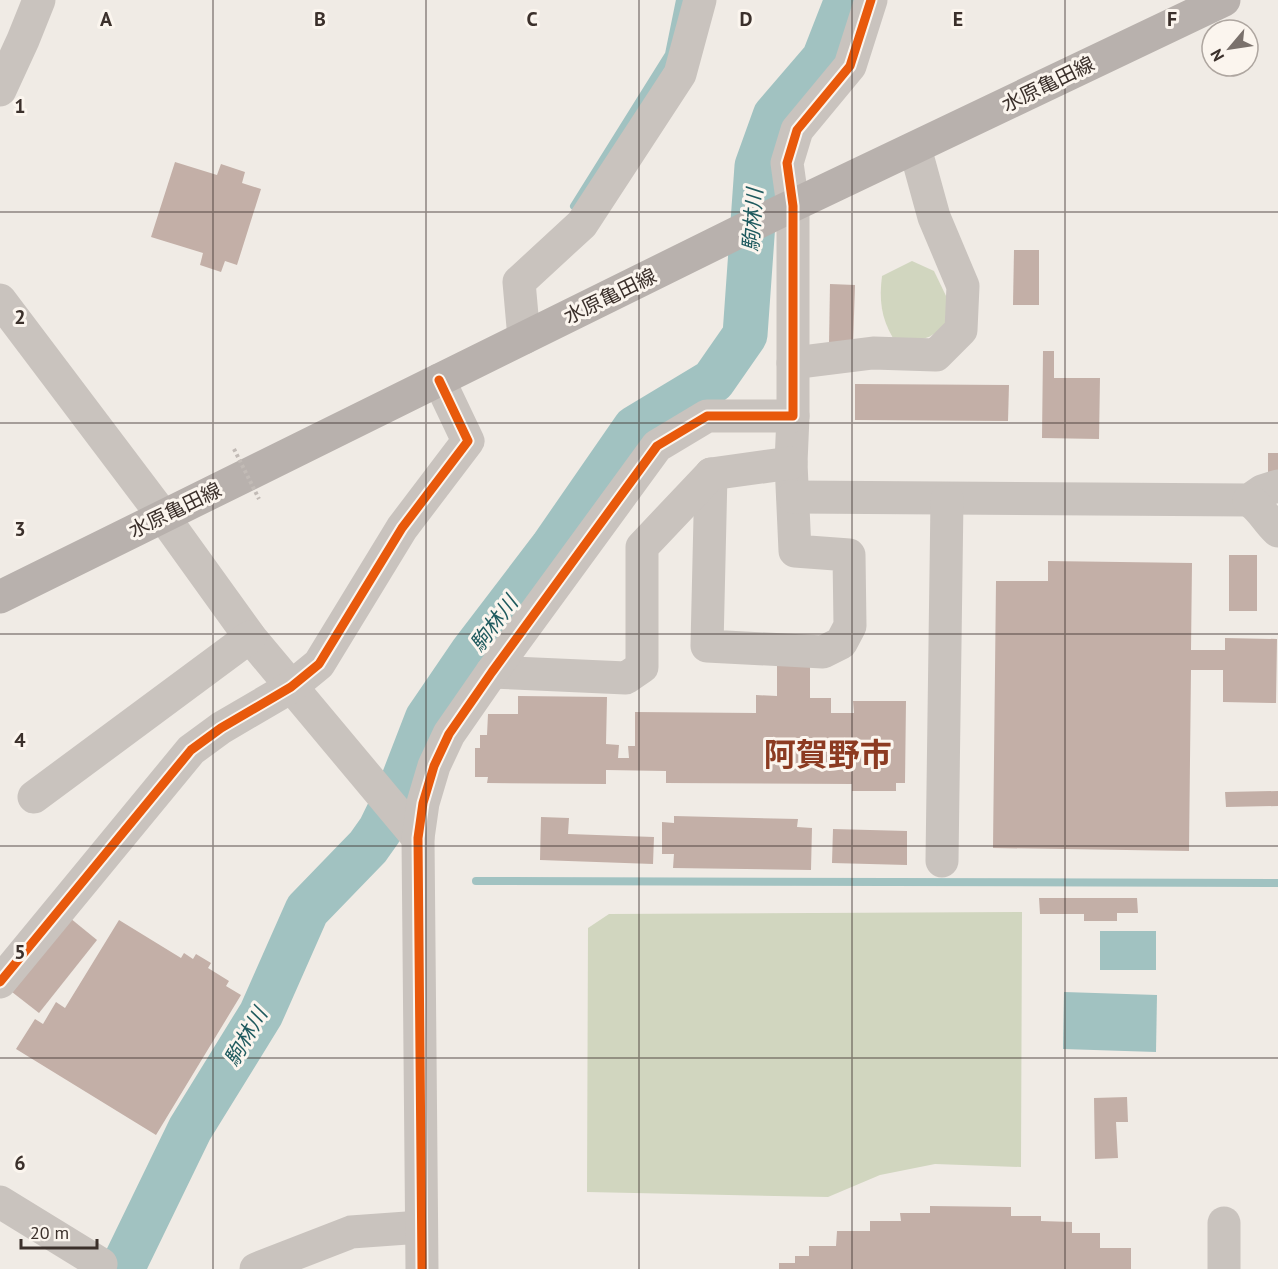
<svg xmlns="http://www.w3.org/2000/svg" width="1278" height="1269" viewBox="0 0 1278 1269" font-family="'PT Sans','Noto Sans JP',sans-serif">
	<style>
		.green { fill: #d1d6bf }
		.water { fill: #a1c2c1 }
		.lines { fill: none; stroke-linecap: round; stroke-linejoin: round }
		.stream { stroke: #a1c2c1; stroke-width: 8 }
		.river { stroke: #a1c2c1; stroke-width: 45 }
		.building { fill: #c3afa7 }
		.minor { stroke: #c9c3be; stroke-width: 33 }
		.major { stroke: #b8b1ad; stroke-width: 33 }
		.path-bridge { stroke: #c2bbb6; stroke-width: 4; stroke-dasharray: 3 3; stroke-linecap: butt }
		.cycleway-casing { stroke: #fbf5ee; stroke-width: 13 }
		.cycleway { stroke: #e8590c; stroke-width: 9 }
		.grid { fill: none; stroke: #3b302b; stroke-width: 1.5; stroke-opacity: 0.55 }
		.labels { text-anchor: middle; stroke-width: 6; stroke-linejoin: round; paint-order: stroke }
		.street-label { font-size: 20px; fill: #3b302b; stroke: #fbf5ee }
		.water-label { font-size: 21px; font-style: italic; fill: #1f5a5e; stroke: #fbf5ee }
		.town-label { font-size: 32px; font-weight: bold; fill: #8c3b22; stroke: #fbf5ee }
		.grid-label { font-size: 20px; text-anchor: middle; font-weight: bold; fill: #3b302b; stroke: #fbf5ee; stroke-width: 6; stroke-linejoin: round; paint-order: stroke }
	</style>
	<rect width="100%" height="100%" fill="#f0ebe5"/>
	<g class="green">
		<path d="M912 261 934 271 948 300 949 322C929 340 919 344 893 338 881 318 879 299 882 276Z"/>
		<polygon points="1022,912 1021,1167 935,1164 880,1175 828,1197 587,1192 588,928 609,914"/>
	</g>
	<g class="water">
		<rect x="1100" y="931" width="56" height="39"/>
		<polygon points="1064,992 1157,995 1156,1052 1063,1049"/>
	</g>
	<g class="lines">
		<g class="stream">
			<polyline points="574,206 669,54 680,0"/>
			<polyline points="476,881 1278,883"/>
		</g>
		<polyline class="river" points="122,1269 190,1129 261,1014 307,910 368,847 380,830 400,789 427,719 472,653 552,548 635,428 713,381 745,335 757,166 775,116 824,59 847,0"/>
	</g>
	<g class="building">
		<polygon points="175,162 217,175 221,164 245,172 242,183 261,189 237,265 225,261 221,272 200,265 203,253 151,237"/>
		<polygon points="1014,250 1039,250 1039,305 1013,305"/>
		<polygon points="830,284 855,285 853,345 829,345"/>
		<polygon points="1043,351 1054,351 1054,378 1100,378 1099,439 1042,438"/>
		<polygon points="855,384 1009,385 1008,421 855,420"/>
		<rect x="1268" y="453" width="10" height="24"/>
		<rect x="1229" y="555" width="28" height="56"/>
		<polygon points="1048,561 1192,563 1191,650 1225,650 1225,638 1277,639 1276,703 1223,702 1223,670 1191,670 1189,851 993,848 996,581 1048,581"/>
		<polygon points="777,647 810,647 810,698 831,698 831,713 854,713 853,701 906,701 905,783 896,783 896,791 852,791 852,784 666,783 666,771 606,770 606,784 487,783 488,777 475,777 475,748 480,748 480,735 487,735 488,714 518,714 518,696 607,697 606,744 619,745 618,758 629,758 628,746 635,746 635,712 756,713 756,695 777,696"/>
		<polygon points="1278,791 1278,806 1226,807 1225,792"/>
		<polygon points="674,816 798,819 797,827 812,828 811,870 673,868 674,854 662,854 662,822 674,823"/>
		<polygon points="541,817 569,818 568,834 654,837 653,864 540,860"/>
		<polygon points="833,829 907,831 907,865 832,863"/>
		<polygon points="1039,898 1137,898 1138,913 1117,913 1117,921 1084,921 1084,914 1040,914"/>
		<polygon points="70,918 97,940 39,1013 12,992"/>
		<polygon points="119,920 181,958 184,953 193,959 196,954 211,963 208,968 229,981 226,986 241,995 156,1135 16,1049 35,1019 43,1024 56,1002 65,1008"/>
		<polygon points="1127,1097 1128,1122 1116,1122 1118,1158 1095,1159 1094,1098"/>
		<polygon points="930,1206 1011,1207 1011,1216 1041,1216 1041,1221 1072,1222 1072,1233 1100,1233 1100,1248 1131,1248 1131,1269 779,1269 779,1263 795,1263 795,1256 809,1256 809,1246 836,1246 837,1231 870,1231 870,1221 901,1221 900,1213 930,1213"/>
	</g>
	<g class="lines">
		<g class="minor">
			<polyline points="0,90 23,40 39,0"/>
			<polyline points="0,300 163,516 250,637 418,838"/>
			<polyline points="524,338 519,282 582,224 680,74 700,0"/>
			<polyline points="793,363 873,353 936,355 961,330 963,286 934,217 915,148"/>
			<polyline points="711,474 707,646 823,652 841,643 850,626 849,555 795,551 791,463 793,416"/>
			<polyline points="793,497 1249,500 1262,491 1278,486"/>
			<path d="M1249 500C1263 510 1266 520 1278 531"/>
			<polyline points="492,672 626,678 642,667 642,547 711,474 791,463"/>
			<polyline points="34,797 250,637"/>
			<polyline points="942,861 947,499"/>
			<polyline points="0,982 191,750 221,728 291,687 319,664 402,528 468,441 439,380"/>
			<polyline points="0,1202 101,1264 98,1269"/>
			<polyline points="1224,1223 1224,1269"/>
			<polyline points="256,1269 351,1232 421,1227"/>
			<polyline points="422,1269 418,838 423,803 434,766 449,734 492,672 657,446 707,416 793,416 793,206 787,163 797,130 850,66 871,0"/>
		</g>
		<polyline class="major" points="0,597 775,214 1224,0"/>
		<polyline class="path-bridge" points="234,449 259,499"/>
		<defs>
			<g id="cycleway">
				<polyline points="0,982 191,750 221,728 291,687 319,664 402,528 468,441 439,380"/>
				<polyline points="422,1269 418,838 423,803 434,766 449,734 492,672 657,446 707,416 793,416 793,206 787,163 797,130 850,66 871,0"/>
			</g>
		</defs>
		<use href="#cycleway" class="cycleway-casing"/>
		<use href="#cycleway" class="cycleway"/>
	</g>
	<path class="grid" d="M213 0V1269M426 0V1269M639 0V1269M852 0V1269M1065 0V1269M0 212H1278M0 423H1278M0 634H1278M0 846H1278M0 1058H1278"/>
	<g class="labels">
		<g class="street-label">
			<text transform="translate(1048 84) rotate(-26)" y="7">水原亀田線</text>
			<text transform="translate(610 296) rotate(-26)" y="7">水原亀田線</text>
			<text transform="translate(175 510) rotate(-26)" y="7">水原亀田線</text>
		</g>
		<g class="water-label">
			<text transform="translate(753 220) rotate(-86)" y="7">駒林川</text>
			<text transform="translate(494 624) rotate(-53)" y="7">駒林川</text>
			<text transform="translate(246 1037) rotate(-60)" y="7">駒林川</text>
		</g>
		<g class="town-label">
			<text x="828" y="766">阿賀野市</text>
		</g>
	</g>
	<g class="grid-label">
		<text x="106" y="26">A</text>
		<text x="320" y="26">B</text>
		<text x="532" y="26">C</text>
		<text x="746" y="26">D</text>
		<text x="958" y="26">E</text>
		<text x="1172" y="26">F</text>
		<text x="20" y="113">1</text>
		<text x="20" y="324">2</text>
		<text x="20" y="536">3</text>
		<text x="20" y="747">4</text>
		<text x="20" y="959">5</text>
		<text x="20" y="1170">6</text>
	</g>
	<g transform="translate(1230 48) rotate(241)"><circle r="28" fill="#fbf5ee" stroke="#aea6a0" stroke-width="1.5"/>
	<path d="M0-4.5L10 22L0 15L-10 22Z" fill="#7a716c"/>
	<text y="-9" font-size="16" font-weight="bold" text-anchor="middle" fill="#3b302b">N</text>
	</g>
	<path d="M21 1239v9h76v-9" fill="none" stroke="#3b302b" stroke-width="3"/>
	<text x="30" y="1239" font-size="18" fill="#3b302b" stroke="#fbf5ee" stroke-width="4.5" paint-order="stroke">20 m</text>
</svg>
